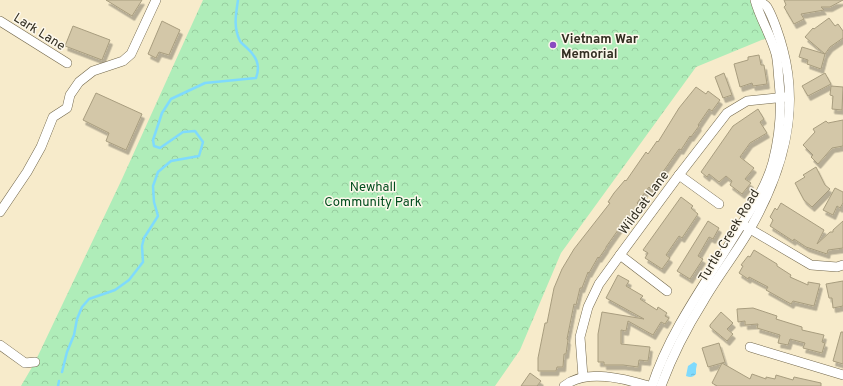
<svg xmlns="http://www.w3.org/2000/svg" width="843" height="386" viewBox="0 0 843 386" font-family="Overpass,sans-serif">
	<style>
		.park { fill: url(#park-crowns) }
		.water { fill: url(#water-ripples) }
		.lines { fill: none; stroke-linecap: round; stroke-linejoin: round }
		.stream { stroke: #7fdafd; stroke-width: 2.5 }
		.building { fill: #d3c7a8; stroke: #a89d7f; filter: url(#shadow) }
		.minor-casing { stroke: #71664a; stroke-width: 10 }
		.minor { stroke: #fff; stroke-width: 9 }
		.poi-dot { fill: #8a4bc1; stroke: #fdf8ec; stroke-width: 1.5 }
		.labels { text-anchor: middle; stroke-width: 3; stroke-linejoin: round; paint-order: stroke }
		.street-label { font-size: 13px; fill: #322e21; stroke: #fdf8ec }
		.poi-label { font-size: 13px; font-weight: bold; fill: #322e21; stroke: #fdf8ec; text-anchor: start }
		.park-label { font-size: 13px; fill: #004d1d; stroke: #fdf8ec }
	</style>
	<defs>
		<pattern id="park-crowns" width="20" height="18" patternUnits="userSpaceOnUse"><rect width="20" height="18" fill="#afedb9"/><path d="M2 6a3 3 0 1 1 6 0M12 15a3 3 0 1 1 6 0" fill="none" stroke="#97cc9f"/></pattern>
		<pattern id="water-ripples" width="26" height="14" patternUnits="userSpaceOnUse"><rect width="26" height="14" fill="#7fdafd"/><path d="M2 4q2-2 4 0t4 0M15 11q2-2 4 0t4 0" fill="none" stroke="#6ebbd9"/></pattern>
		<filter id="shadow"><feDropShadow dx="2.5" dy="4.5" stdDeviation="0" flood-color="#0004"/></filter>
	</defs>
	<rect width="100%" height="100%" fill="#f7ebcb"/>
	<polygon class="park" points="203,0 755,0 769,37 696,67 561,253 520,350 495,386 21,386 35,362 122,179"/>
	<path class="water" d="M694 362 697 364 696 369V374C693 377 691 378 686 376L688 366Z"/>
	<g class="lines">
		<g class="stream">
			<path d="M62 372 67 352 74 335 77 319 82 307 89 299 115 290 129 280 143 262 142 246 144 238 158 216 154 202 153 186 158 172 171 161 199 156 203 142 195 131 183 132 160 148 154 146 153 140 162 113 171 99 205 83 256 78C261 65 256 56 246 47 244 45 241 43 240 41 233 27 236 14 238 0"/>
			<polyline points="58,386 59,381"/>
		</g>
	</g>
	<g class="building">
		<polygon points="106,0 142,0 132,16"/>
		<polygon points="784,0 843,0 830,7 821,7 824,10 801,14 804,19 794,24 784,7 786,5"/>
		<polygon points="829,18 835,26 838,24 843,31 843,38 830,47 825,54 805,37 813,28 814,29"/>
		<polygon points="162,21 180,30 169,55 159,52 156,58 148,54"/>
		<polygon points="73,26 110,40 102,60 65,46"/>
		<polygon points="802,47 825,54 821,69 807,64 808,60 799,57"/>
		<polygon points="759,55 761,65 764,65 767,84 753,86 752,83 740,87 734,64 748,60 748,57"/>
		<polygon points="724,73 732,95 723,98 715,77"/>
		<polygon points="825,73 831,84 808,96 802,86"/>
		<polygon points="831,86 843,87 842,110 832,109 833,96 830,95"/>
		<polygon points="696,87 706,94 708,91 720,100 712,111 709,109 698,125 699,126 691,137 690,136 681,150 679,149 651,189 649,187 637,203 640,206 631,218 628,216 606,247 606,248 599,258 598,257 589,273 588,272 582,288 580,288 576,305 574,304 567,339 568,340 566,354 564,354 563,367 557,367 556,371 538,371 538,358 545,323 547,323 554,288 562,269 574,249 610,203 608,202 614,193 625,180 626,181 646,152 648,154 657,141 658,142 679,108"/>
		<polygon points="96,93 142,114 126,150 106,141 109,133 83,120"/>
		<polygon points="758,109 764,119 760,122 767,133 750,143 740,157 754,168 745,179 751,183 742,194 730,185 732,181 726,176 719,182 709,174 707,177 701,172 733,126"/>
		<polygon points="843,120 843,146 832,148 818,164 811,157 813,155 803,145 815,132 813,129 826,121 828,123"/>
		<polygon points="816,167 825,185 830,189 812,207 804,200 795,183 805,177 803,175"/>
		<polygon points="835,188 843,192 843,203 840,208 837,206 833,215 823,210"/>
		<polygon points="681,197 693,206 691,208 698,214 682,238 679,236 666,255 670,258 662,269 645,258 648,253 643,250"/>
		<polygon points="781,203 824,230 817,244 830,232 833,232 833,230 843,221 843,248 828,250 827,254 806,247 794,239 793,241 770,226 773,220 770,217 775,208 777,210"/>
		<polygon points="708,221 719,228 713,239 709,237 698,256 703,259 690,279 677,271"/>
		<polygon points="754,250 777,264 777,266 791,275 790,277 808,285 808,282 820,284 814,306 793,301 791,304 766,290 768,287 749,277 748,279 739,273 743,266 741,265 748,256 750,257"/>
		<polygon points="618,275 629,281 626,286 643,296 640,299 657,310 658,307 667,313 665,316 669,318 665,324 661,322 653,335 628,321 626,331 621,330 621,344 650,347 648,361 639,360 638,367 623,365 604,365 604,362 598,362 598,334 602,312 644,319 606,298"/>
		<polygon points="843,281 843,306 833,308 832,298 829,298 826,284"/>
		<polygon points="753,308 777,316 776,319 802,327 802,330 824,335 822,342 825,343 822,353 803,348 805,343 790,339 788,345 778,343 780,335 757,328 758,324 745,325 745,321 738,322 737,309"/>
		<polygon points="721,312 733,323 727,329 733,334 727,341 710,327 710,325"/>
		<polygon points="841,332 843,332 843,364 833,361"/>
		<polygon points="719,343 725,362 722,363 750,379 752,374 766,379 766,377 775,379 776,375 793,380 794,377 821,383 821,386 717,386 712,383 722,363 708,367 702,348"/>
		<polygon points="530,373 541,381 537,386 521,386"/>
	</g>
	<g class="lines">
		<defs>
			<g id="minor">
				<polyline points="0,21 67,63"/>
				<polyline points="679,175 719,204"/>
				<polyline points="0,212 27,172 41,147 53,117 67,108 70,95 79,82 93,71 123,61 131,54 156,0"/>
				<polyline points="745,226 811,265 837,267 843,265"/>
				<polyline points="620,255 667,291"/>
				<polyline points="0,345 25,363 35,362"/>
				<polyline points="750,347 843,375"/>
				<polyline points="583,377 580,337 588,307 599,284 620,255 679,175 727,113 747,101 786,97"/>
				<path d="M564 386C586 368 625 379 649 386"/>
				<path d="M652 386C670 331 705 284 735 235 749 212 766 188 773 162 780 135 782 108 779 81 778 72 778 62 776 54 771 35 760 19 755 0"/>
				<path d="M661 386C672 356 687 327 704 300 718 276 736 253 750 229 782 173 800 113 783 50 780 38 773 17 767 7 765 4 760 2 757 0"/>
			</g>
		</defs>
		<use href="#minor" class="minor-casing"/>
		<use href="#minor" class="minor"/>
	</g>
	<circle class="poi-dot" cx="553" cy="45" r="4"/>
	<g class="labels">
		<g class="street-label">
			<text transform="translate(40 31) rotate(32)" y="5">Lark Lane</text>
			<text transform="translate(643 202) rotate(-54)" y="5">Wildcat Lane</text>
			<text transform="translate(728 235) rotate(-59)" y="5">Turtle Creek Road</text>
		</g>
		<g class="poi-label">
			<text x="561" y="43">Vietnam War<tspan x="561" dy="15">Memorial</tspan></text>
		</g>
		<g class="park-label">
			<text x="373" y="191">Newhall<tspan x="373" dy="15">Community Park</tspan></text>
		</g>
	</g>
</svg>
